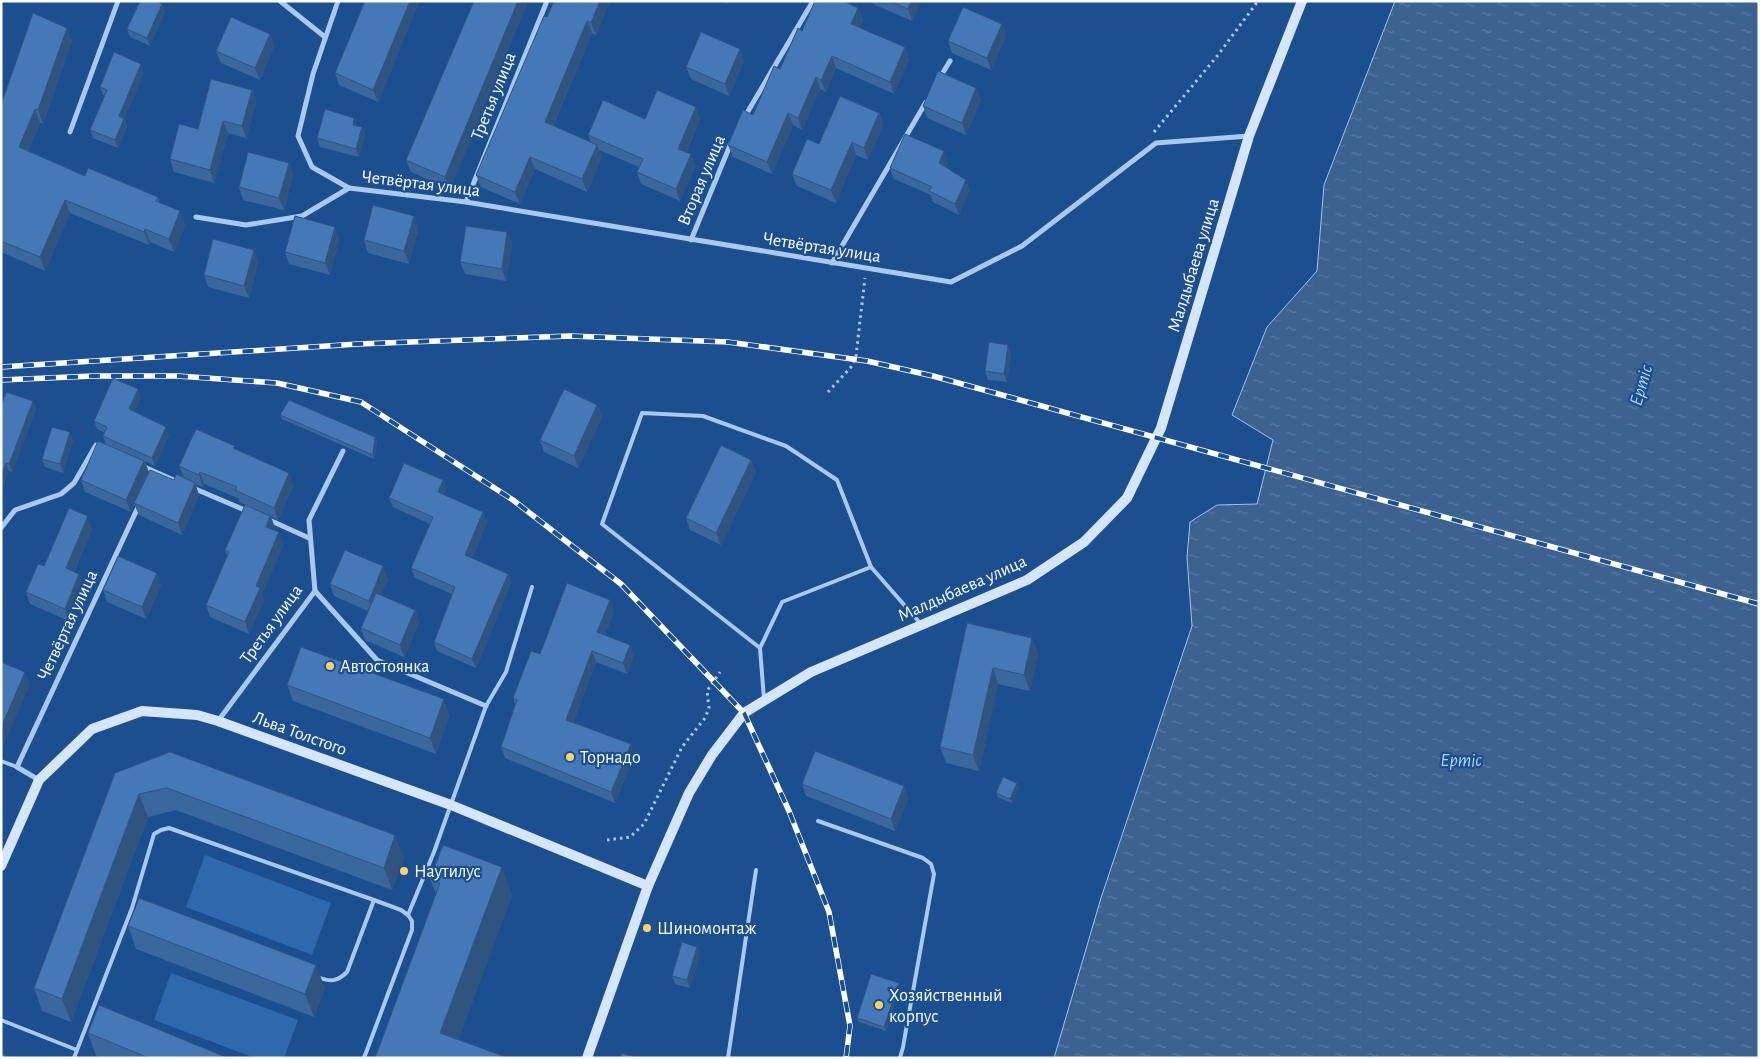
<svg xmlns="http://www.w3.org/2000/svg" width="1760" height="1059" viewBox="0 0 1760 1059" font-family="'Alegreya Sans',sans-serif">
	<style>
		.green { fill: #2e69ad }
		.water { fill: url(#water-ripples); stroke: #9cc4f0 }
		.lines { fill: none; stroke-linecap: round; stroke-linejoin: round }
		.path { stroke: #a9c9ee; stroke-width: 3; stroke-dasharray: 2.5 4; stroke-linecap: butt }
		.lane { stroke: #a9c9ee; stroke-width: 4 }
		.street { stroke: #a9c9ee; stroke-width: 5 }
		.secondary { stroke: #d6e6fa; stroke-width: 10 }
		.rail-casing { stroke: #fff; stroke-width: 5.5 }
		.rail { stroke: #1b4f8f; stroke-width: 4; stroke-dasharray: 11; stroke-linecap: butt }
		.wall { fill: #3a679d }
		.shaded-wall { fill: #305480 }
		.building { fill: #4478b7; stroke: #305480 }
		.poi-dot { fill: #ffd166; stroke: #1b4f8f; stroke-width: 2 }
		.labels { text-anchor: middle; stroke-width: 4.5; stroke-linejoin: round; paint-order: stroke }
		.street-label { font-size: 18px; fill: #fff; stroke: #1b4f8f }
		.poi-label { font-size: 18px; fill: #fff; stroke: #1b4f8f; text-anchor: start }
		.water-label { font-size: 19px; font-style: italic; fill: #b5d3f5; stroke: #1b4f8f }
	</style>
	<defs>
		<pattern id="water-ripples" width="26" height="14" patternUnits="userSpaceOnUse" patternTransform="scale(1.25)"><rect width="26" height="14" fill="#3c6290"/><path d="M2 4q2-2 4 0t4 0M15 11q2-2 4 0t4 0" fill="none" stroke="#597aa1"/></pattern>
	</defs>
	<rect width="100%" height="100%" fill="#1b4f8f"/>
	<g class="green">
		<polygon points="205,855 331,903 312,955 186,907"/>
		<polygon points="171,973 298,1020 284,1058 255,1058 154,1020"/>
	</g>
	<polygon class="water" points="1395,1 1759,1 1759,1058 1054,1058 1101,898 1192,626 1187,557 1190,522 1217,505 1257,504 1273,440 1232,415 1267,327 1317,271 1324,185"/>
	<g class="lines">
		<g class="path">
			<polyline points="1154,132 1218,55 1258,1"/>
			<polyline points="828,392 852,366 856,356 865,278"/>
			<polyline points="607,840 630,837 644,824 682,747 705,718 709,708 707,691 720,672"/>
		</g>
		<g class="lane">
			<polyline points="760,648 782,602 871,567"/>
			<polyline points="764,699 760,648 602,524 642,413 703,416 786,446 837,480 871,567 920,623"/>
			<polyline points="1,761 17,767"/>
			<polyline points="818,821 923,858 931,864 934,874 903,1047 900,1058"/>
			<path d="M317 977C330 982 337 982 347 972L374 900"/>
			<polyline points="1,1020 77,1050 132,908 154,834 161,830 169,828 374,900 401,910 408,915 434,852 486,706 506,672 532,587"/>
			<polyline points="74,1058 77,1050"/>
			<polyline points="364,1058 412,930 412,921 408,915"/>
			<polyline points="728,1058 756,870"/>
		</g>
		<g class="street">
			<polyline points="280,1 325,37"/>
			<polyline points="338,1 313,74 298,136 312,167 349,188 466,202 951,282 1022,246 1156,143 1249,136"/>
			<polyline points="939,79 950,61"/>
			<polyline points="744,118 813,1"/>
			<polyline points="70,132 118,1"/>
			<polyline points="466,202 547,1"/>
			<polyline points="196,217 246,225 302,216 349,188"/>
			<polyline points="691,240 731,143"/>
			<polyline points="832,263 926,102"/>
			<polyline points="142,466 178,482"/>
			<polyline points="193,488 247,511"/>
			<polyline points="267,519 309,538"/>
			<polyline points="1,528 15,510 61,494 74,483 96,445 101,447"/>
			<polyline points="315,591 377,660 486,706"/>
			<polyline points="218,721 315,591 309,520 343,451"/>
			<polyline points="39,780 17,767 139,505"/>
		</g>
		<g class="secondary">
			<polyline points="1,866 39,780 92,729 142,711 197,715 218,721 451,805 648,886"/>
			<polyline points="587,1058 648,886 689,793 712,755 744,713 811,672 1027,580 1084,542 1127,498 1161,428 1249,136 1302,1"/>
		</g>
		<defs>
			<g id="rail">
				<polyline points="1,367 358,344 570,336 728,342 867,361 933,376 1759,604"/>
				<polyline points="1,380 93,376 178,376 277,383 361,402 513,500 621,584 744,713 789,811 829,912 850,1026 846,1058"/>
			</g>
		</defs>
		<use href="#rail" class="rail-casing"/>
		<use href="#rail" class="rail"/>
	</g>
	<g class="wall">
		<polygon points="365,1 419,1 378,102 339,85 335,73"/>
		<polygon points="474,1 528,1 450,189 411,172 406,160"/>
		<polygon points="610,1 596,35 592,33 553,126 591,142 588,135 645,119 700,119 686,153 691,154 695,167 680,201 641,184 637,172 639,167 599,150 602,157 587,192 535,169 520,204 481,187 476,175 547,17"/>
		<polygon points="719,1 728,1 727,4"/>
		<polygon points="872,1 921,1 912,21 873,4"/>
		<polygon points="162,4 165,12 150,46 130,37 127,29"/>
		<polygon points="858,8 863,20 859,28 905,47 909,60 894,94 836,68 826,92 820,89 802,130 793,125 772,174 733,157 728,145 753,115 802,31"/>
		<polygon points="1002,24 1006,36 991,70 952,53 948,41"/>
		<polygon points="270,34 274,46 260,80 221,63 216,51"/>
		<polygon points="72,41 43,124 40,123 28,151 85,176 158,197 160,203 185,225 174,252 150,242 149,245 70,213 45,271 1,252 1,105"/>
		<polygon points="744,61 729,96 691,79 686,67"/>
		<polygon points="144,73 124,119 127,127 118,148 93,138 90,130 105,96 103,95 100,87"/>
		<polygon points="976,88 981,100 966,135 927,118 923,106"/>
		<polygon points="252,90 256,102 246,138 228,133 214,183 174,172 170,159 198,129"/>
		<polygon points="879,113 883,125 868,160 856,155 836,203 797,186 792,174 819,144"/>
		<polygon points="357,126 362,127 365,135 359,157 320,147 317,138"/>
		<polygon points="948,162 946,167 970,190 959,215 933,202 931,195 894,179 890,168"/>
		<polygon points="289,163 293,175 284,210 243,200 239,187"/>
		<polygon points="414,216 418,228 409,264 368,253 364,240"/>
		<polygon points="507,232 512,245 506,281 465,274 460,262"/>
		<polygon points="339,239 330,275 289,264 285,252"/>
		<polygon points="254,250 258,262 249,298 208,287 204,275"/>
		<polygon points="1011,353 1007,382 988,380 985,371"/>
		<polygon points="141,397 134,412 169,435 155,466 145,461 149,472 174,480 184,478 179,466 236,450 294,485 278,520 271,516 275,528 274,530 283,545 262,594 264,600 249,634 210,617 206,605 227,556 225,550 245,505 240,502 238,498 204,484 203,487 195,484 199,495 182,535 139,515 134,504 131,512 85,492 81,480 106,444 103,436 105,433 97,429 94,421"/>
		<polygon points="33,401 36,409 12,472 9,471 1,490 1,406"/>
		<polygon points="597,405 602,417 578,468 544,452 540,440"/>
		<polygon points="280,415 375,437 377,441 374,459 282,419"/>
		<polygon points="73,440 63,473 45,467 42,459"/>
		<polygon points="751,460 756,472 721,545 690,530 686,518"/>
		<polygon points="443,480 446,490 444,495 487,522 472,558 508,574 511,583 476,668 437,651 434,642 452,594 415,578 411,568 430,524 393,507 389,498"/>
		<polygon points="92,529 74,572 84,586 69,621 30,604 26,592 44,566"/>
		<polygon points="388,579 380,596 415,610 419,623 404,657 365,640 361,628 368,611 334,596 330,584"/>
		<polygon points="161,585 146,619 107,602 103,590"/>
		<polygon points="610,600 614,611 605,634 634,656 627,674 596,662 573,723 634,755 615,803 505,758 501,747 515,704 513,698 540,654"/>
		<polygon points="967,623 1032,638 1038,653 1030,691 998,684 979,771 946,763 940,747"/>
		<polygon points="287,685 449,715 436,754 293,701"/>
		<polygon points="170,752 404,858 392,890 176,810 148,817 71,1022 42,1011 34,988 115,773"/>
		<polygon points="802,784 904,786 908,798 895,831 806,796"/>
		<polygon points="1019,787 1012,803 998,797 996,793"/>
		<polygon points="430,879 512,895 458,1040 375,1058 436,894"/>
		<polygon points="128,926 325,988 314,1017 136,949"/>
		<polygon points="697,947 700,955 690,988 675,984 672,976"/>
		<polygon points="900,987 886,1031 859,1022 857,1018"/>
		<polygon points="88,1033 228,1058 101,1058 96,1056"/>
	</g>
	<g class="shaded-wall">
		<polygon points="410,1 419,1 378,102 373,90"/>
		<polygon points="518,1 528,1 450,189 445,177"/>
		<polygon points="600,1 610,1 596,35 591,23"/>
		<polygon points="911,1 921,1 912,21 908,9"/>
		<polygon points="162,4 165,12 150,46 147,38"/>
		<polygon points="858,8 863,20 856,36 851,24"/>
		<polygon points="587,21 592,33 549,134 545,122"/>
		<polygon points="1002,24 1006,36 991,70 987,58"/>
		<polygon points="67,28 72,41 43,124 38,110"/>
		<polygon points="270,34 274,46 260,80 255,68"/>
		<polygon points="905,47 909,60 894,94 890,82"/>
		<polygon points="740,49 744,61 729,96 725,84"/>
		<polygon points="832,56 836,68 826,92 821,80"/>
		<polygon points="141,64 144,73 124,119 127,127 118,148 115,140 119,116"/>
		<polygon points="816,77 820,89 802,130 798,118"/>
		<polygon points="976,88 981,100 966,135 962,123"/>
		<polygon points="252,90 256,102 246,138 242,126"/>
		<polygon points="696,107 700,119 682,161 678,149"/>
		<polygon points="35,109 40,123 24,161 19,147"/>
		<polygon points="788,113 793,125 772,174 767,162"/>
		<polygon points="879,113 883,125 868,160 864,148"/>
		<polygon points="354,118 357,126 353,125"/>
		<polygon points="223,121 228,133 214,183 210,170"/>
		<polygon points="362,127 365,135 359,157 356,149"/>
		<polygon points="852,142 856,155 836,203 831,190"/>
		<polygon points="597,145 602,157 587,192 582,179"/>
		<polygon points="944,151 948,162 943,173 939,163"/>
		<polygon points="691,154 695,167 680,201 676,189"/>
		<polygon points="530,157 535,169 520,204 515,192"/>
		<polygon points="289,163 293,175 284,210 279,198"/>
		<polygon points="966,180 970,190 959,215 955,204"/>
		<polygon points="65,200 70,213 45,271 40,257"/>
		<polygon points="180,211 185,225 174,252 169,239"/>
		<polygon points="414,216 418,228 409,264 404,251"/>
		<polygon points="335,227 339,239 330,275 325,263"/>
		<polygon points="145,229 150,242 149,245 144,232"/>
		<polygon points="507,232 512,245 506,281 502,269"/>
		<polygon points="254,250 258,262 249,298 244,286"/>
		<polygon points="1008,345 1011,353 1007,382 1004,374"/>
		<polygon points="138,389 141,397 132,417 129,409"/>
		<polygon points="33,401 36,409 12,472 9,464"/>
		<polygon points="597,405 602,417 578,468 574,456"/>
		<polygon points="166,427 169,435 155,466 152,458"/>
		<polygon points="70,432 73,440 63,473 60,464"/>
		<polygon points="375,437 377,441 374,459 373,455"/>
		<polygon points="751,460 756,472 721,545 716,533"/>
		<polygon points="144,461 149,473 131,512 126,500"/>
		<polygon points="6,463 9,471 1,490 1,475"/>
		<polygon points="200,472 204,484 203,487 199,475"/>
		<polygon points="289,473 294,485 278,520 274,508"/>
		<polygon points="443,480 446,490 441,502 438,492"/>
		<polygon points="195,483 199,495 182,535 178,523"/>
		<polygon points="483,512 487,522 469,564 465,555"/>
		<polygon points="88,516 92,529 70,580 66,568"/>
		<polygon points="270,516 275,528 270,539 266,527"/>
		<polygon points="279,532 283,545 262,594 264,600 249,634 245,622 256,586"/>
		<polygon points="383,566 388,579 373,613 369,601"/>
		<polygon points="157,573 161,585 146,619 142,607"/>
		<polygon points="79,574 84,586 69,621 65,609"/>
		<polygon points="508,574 511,583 476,668 472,659"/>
		<polygon points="610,600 614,611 601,643 597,632"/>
		<polygon points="415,610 419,623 404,657 400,645"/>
		<polygon points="1032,638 1038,653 1030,691 1024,675"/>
		<polygon points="630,645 634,656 627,674 623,663"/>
		<polygon points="592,651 596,662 570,731 566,720"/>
		<polygon points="993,668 998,684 979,771 973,755"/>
		<polygon points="25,672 30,685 1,751 1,728"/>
		<polygon points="444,699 449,715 436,754 430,738"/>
		<polygon points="631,744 634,755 615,803 611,792"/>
		<polygon points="1017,783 1019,787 1012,803 1010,799"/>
		<polygon points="904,786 908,798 895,831 891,819"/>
		<polygon points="139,794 148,817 71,1022 62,999"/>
		<polygon points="395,835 404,858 392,890 384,868"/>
		<polygon points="502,867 512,895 452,1058 440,1033"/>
		<polygon points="697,947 700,955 690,988 687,980"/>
		<polygon points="316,965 325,988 314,1017 305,994"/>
		<polygon points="899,983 900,987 886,1031 884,1027"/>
	</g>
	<g class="building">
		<polygon points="140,1 157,1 162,4 147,38 127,29"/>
		<polygon points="365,1 410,1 373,90 335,73"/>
		<polygon points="474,1 518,1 445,177 406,160"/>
		<polygon points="554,1 600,1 591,23 587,21 545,122 597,145 582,179 530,157 515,192 476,175 544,16 547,17"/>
		<polygon points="815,1 844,1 858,8 851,24 905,47 890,82 832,56 821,80 816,77 798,118 788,113 767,162 728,145 743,110 753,115 774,66 780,69 798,28 802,31"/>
		<polygon points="890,1 911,1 908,9"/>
		<polygon points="963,7 1002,24 987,58 948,41"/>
		<polygon points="33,13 67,28 38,110 35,109 19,147 85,176 88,168 158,197 156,201 180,211 169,239 145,229 144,232 65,200 40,257 1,241 1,105"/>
		<polygon points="231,17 270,34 255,68 216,51"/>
		<polygon points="701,32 740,49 725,84 686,67"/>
		<polygon points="114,52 141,64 119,116 124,119 115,140 90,130 107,90 100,87"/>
		<polygon points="938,71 976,88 962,123 923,106"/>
		<polygon points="211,79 252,90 242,126 223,121 210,170 170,159 179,124 198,129"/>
		<polygon points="657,90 696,107 678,149 691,154 676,189 637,172 643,159 588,135 603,100 645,119"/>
		<polygon points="840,96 879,113 864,148 852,142 831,190 792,174 807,139 819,144"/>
		<polygon points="325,109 354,118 353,125 362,127 356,149 317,138"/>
		<polygon points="905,134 944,151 939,163 966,180 955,204 929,191 932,187 890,168"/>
		<polygon points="248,152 289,163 279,198 239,187"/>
		<polygon points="373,205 414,216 404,251 364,240"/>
		<polygon points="295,216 335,227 325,263 285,252"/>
		<polygon points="466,226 507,232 502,269 460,262"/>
		<polygon points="213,239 254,250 244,286 204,275"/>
		<polygon points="989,342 1008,345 1004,374 985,371"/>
		<polygon points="113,378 138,389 129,409 166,427 152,458 103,436 107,427 94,421"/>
		<polygon points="564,389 597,405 574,456 540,440"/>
		<polygon points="6,392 33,401 9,464 6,463 1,475 1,406"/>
		<polygon points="289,400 375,437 373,455 280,415"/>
		<polygon points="52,427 70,432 60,464 42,459"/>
		<polygon points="196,429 235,446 233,448 289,473 274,508 235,490 237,487 200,472 199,475 179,466"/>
		<polygon points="98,441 144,461 126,500 81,480"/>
		<polygon points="721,445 751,460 716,533 686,518"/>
		<polygon points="404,463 443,480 438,492 483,512 465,555 508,574 472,659 434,642 455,587 411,568 433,517 389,498"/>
		<polygon points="150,470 174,480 176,474 195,483 178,523 134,503"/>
		<polygon points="245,505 270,516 266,527 279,532 256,586 260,588 245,622 206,605 229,552 225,550"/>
		<polygon points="69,508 88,516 66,568 79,574 65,609 26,592 38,564 44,566"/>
		<polygon points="345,550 383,566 369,601 330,584"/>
		<polygon points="118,556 157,573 142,607 103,590"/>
		<polygon points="567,583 610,600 597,632 630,645 623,663 592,651 566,720 631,744 611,792 501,747 517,700 513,698 531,651 540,654"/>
		<polygon points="376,593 415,610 400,645 361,628"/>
		<polygon points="967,623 1032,638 1024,675 993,668 973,755 940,747"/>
		<polygon points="301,647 444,699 430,738 287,685"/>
		<polygon points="1,662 25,672 1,728"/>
		<polygon points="815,751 904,786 891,819 802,784"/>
		<polygon points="170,752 395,835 384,868 167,788 139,794 62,999 34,988 115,773"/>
		<polygon points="1003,777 1017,783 1010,799 996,793"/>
		<polygon points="443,845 502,867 440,1033 503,1056 502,1058 375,1058 440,883 430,879"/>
		<polygon points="139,898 316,965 305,994 128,926"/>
		<polygon points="682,942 697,947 687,980 672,976"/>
		<polygon points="871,974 899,983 884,1027 857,1018"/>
		<polygon points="99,1005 228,1058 149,1058 88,1033"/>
		<polygon points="1,1053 10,1058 1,1058"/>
		<polygon points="622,1053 638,1058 620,1058"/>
	</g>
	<g class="poi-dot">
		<circle cx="330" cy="666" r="5"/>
		<circle cx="570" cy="757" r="5"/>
		<circle cx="404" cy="871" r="5"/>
		<circle cx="647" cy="928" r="5"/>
		<circle cx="879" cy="1005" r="5"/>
	</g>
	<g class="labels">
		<g class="street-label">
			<text transform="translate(493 96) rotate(-68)" y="6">Третья улица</text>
			<text transform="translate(701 180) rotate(-67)" y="6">Вторая улица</text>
			<text transform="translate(421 183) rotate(7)" y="6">Четвёртая улица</text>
			<text transform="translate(822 247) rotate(9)" y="6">Четвёртая улица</text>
			<text transform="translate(1193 265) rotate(-73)" y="6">Малдыбаева улица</text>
			<text transform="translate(962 588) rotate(-24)" y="6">Малдыбаева улица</text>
			<text transform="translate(271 624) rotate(-54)" y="6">Третья улица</text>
			<text transform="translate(67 625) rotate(-65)" y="6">Четвёртая улица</text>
			<text transform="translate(300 733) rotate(20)" y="6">Льва Толстого</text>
		</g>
		<g class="poi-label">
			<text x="340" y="672">Автостоянка</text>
			<text x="580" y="763">Торнадо</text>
			<text x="414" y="877">Наутилус</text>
			<text x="657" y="934">Шиномонтаж</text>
			<text x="889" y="1001">Хозяйственный<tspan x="889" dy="21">корпус</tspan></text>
		</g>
		<g class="water-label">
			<text transform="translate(1640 385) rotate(-74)" y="7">Ертіс</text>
			<text x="1461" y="766">Ертіс</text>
		</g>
	</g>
	<rect width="1760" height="1059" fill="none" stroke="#ffffff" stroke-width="5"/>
</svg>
